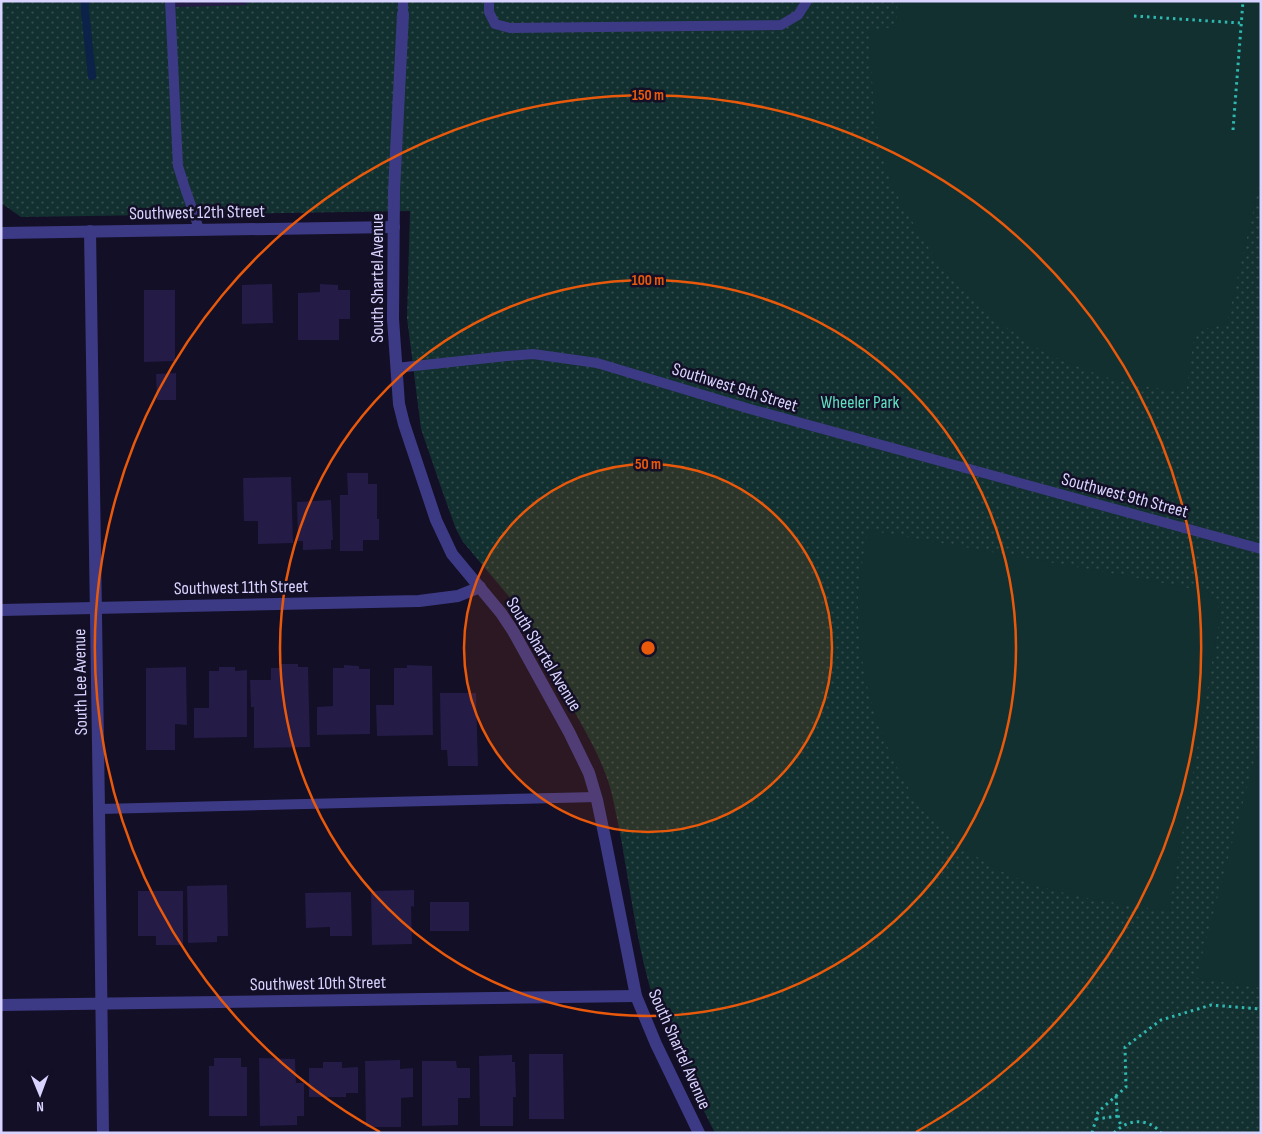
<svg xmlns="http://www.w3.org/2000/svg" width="1262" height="1134" viewBox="0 0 1262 1134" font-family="'Sofia Sans Condensed',sans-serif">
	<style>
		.park { fill: url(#park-dots) }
		.pitch { fill: #12302f }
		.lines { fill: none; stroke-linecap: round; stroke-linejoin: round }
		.stream { stroke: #0c2248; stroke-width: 8 }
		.building { fill: #241b47 }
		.path { stroke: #2fb8b0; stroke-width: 3; stroke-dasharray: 2.5 4; stroke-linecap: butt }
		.service { stroke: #3d3a85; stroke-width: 10 }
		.minor { stroke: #3d3a85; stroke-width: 12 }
		.ring { fill: none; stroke: #e8590c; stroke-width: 2.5 }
		.labels { text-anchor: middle; stroke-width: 5; stroke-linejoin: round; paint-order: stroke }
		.street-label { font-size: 18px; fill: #d9d4ff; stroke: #130f26 }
		.park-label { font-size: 18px; fill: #5fe0c0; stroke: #130f26 }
		.centre { fill: #e8590c; stroke: #130f26; stroke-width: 2.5 }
		.ring-label { font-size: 15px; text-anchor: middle; font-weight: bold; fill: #e8590c; stroke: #130f26; stroke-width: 5; stroke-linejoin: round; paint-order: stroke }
	</style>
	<defs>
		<pattern id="park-dots" width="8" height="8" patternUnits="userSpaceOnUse" patternTransform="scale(1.25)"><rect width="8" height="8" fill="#12302f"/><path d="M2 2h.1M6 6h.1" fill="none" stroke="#344d4e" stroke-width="1.8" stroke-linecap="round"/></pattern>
	</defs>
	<rect width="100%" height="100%" fill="#130f26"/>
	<path class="park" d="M1 1H1261V1133H715C691 1084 663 1037 649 984 635 933 629 880 619 828 616 815 614 801 610 787 601 757 584 729 569 702 551 667 533 633 512 600L463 542 456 529 444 496 421 429 407 318 410 211 21 217 1 203Z"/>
	<g class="pitch">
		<polygon points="900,1 1261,1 1261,177 1227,324 1195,331 1186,392 1136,385 1105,377 1073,365 1045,353 1001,324 954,281 933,255 904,208 891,183 880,148 874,111 869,30 896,27 898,3"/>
		<path d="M868 530 1127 576 1208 592 1221 611 1169 911C1117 903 1063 897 1014 877 977 861 943 835 919 804 913 798 909 789 905 782 874 728 858 667 858 605 858 580 864 554 868 530Z"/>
		<polygon points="1261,735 1261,988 1196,978"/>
	</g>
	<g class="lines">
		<polyline class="stream" points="85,1 85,11 92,76"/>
	</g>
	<g class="building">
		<polygon points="175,1 247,1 247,5 175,7"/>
		<polygon points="272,284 273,323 242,324 242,285"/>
		<polygon points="320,284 338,285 338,290 350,290 350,319 339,319 339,340 298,340 298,293 320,292"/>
		<polygon points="144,290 175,290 175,361 144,362"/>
		<polygon points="176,373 176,400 157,400 156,374"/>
		<polygon points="347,473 368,473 368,484 377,484 377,519 379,519 379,540 363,540 363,551 340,551 340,495 348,495"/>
		<polygon points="291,477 293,543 258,544 258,521 244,521 243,478"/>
		<polygon points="331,500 333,540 331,540 331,549 303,550 303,541 298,541 297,502"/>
		<polygon points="281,664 298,664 298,667 308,667 310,747 254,748 254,707 251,707 250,680 271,680 271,668 281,668"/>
		<polygon points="344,665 359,666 359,669 370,669 370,734 317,735 317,707 333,706 333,668 344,668"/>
		<polygon points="407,665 432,666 433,735 377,736 376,705 394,705 394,668 407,668"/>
		<polygon points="186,667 187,725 175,724 175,750 146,750 146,668"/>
		<polygon points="219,667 235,667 235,671 247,670 247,737 194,738 194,708 209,708 209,671 219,671"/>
		<polygon points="440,693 476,693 478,766 448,766 447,750 441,750"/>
		<polygon points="227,885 228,936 217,936 217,942 188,943 187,886"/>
		<polygon points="414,890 414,907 411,906 412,944 372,945 371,891"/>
		<polygon points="138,891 183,891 183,945 156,945 156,936 138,936"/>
		<polygon points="351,892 352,936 330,936 330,927 306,928 305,893"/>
		<rect x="430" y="902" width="39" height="29"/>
		<polygon points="529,1054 563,1054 564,1119 529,1119"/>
		<polygon points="512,1055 512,1062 515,1062 516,1097 513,1097 513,1126 480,1126 479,1056"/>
		<polygon points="214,1058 241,1058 241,1067 247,1067 247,1116 209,1116 209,1066 214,1066"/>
		<polygon points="259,1058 295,1059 296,1083 304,1083 304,1116 297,1116 297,1125 260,1126"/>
		<polygon points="400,1060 400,1069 413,1068 413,1097 401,1098 401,1127 366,1127 365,1061"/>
		<polygon points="422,1061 456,1061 457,1068 470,1068 470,1098 458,1098 458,1125 422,1126"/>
		<polygon points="323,1062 342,1062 342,1068 358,1067 358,1093 346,1093 346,1097 309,1097 309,1068 323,1068"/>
	</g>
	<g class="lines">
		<g class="path">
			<polyline points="1134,16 1240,23"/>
			<polyline points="1233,130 1243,1"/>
			<polyline points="1116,1096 1117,1111 1121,1127"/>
			<polyline points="1096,1119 1119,1116"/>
			<polyline points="1092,1133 1098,1112 1126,1087 1125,1047 1161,1020 1211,1005 1261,1009"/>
			<path d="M1114 1133C1127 1119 1148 1117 1161 1133"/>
		</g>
		<g class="service">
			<polyline points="170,1 178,166 184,185 199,229"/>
			<polyline points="489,1 489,12 495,24 510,28 781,25 798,15 807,1"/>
			<polyline points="403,14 403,1"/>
			<polyline points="396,368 507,356 533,354 597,363 750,409 1261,549"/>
			<polyline points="99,809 596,797"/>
		</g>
		<g class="minor">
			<polyline points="403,14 394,191 393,319 399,404 404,424 436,520 452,554 501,613 513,631 569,732 589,773 597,800 606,843 636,996 656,1044 699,1133"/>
			<polyline points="90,231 99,809 103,1133"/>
			<polyline points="1,233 394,227"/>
			<polyline points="1,610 419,601 458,596 480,587"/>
			<polyline points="1,1005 636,996"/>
		</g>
	</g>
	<circle cx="648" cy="648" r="184" fill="#e8590c" fill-opacity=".12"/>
	<g class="ring">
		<circle cx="648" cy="648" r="184"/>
		<circle cx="648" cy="648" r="368"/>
		<path d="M380 1132A553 553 0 1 1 916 1132"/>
	</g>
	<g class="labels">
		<g class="street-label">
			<text transform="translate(197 212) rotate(-1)" y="6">Southwest 12th Street</text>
			<text transform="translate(377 278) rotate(-90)" y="6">South Shartel Avenue</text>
			<text transform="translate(735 387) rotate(17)" y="6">Southwest 9th Street</text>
			<text transform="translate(1125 495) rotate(15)" y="6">Southwest 9th Street</text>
			<text transform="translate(241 587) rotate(-1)" y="6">Southwest 11th Street</text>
			<text transform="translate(544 654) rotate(59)" y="6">South Shartel Avenue</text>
			<text transform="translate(80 682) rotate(-91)" y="6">South Lee Avenue</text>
			<text transform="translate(318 983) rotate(-1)" y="6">Southwest 10th Street</text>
			<text transform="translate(680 1049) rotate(66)" y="6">South Shartel Avenue</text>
		</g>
		<g class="park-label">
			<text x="860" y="408">Wheeler Park</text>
		</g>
	</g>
	<circle cx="648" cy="648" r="8" class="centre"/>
	<g class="ring-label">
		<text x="648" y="100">150 m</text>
		<text x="648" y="285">100 m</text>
		<text x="648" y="469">50 m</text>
	</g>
	<rect width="1262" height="1134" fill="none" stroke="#d9d4ff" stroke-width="5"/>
	<g transform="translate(40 1094) rotate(179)" stroke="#130f26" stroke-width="4" paint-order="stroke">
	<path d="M0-4L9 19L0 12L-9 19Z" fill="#d9d4ff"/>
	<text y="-8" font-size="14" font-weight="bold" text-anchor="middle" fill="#d9d4ff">N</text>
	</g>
</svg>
